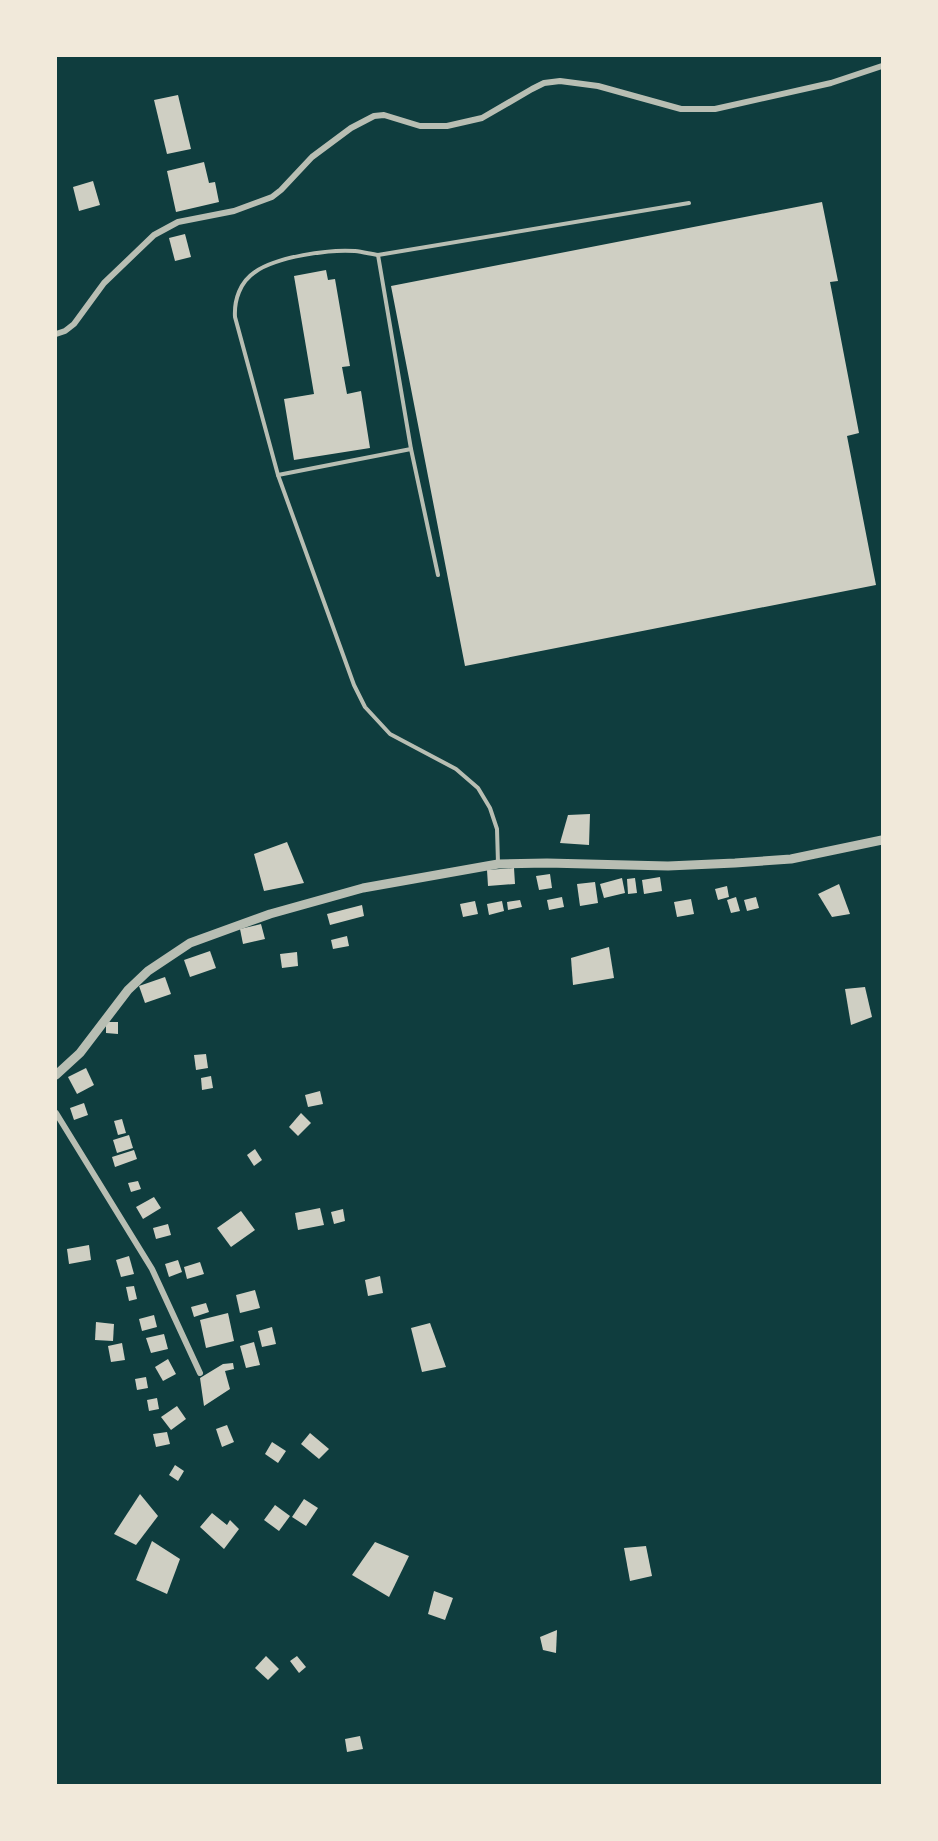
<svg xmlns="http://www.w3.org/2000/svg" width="938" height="1841" viewBox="0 0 938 1841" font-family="'PT Sans Narrow',sans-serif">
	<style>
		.building { fill: #cfcfc3 }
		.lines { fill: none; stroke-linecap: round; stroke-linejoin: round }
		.service { stroke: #b8beb3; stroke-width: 4 }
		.minor { stroke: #b8beb3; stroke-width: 6 }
		.tertiary { stroke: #b8beb3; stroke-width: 9 }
	</style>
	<rect width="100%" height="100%" fill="#0f3d3e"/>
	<g class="building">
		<polygon points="178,95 191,149 167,154 154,100"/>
		<polygon points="204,162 209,183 215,182 219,202 176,212 167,171"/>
		<polygon points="93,181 100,205 79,211 73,187"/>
		<polygon points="822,202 838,281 830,282 859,433 847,436 876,585 465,666 391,286"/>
		<polygon points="185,234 191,257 175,261 169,238"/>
		<polygon points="326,270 328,280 335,279 350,366 342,367 347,394 361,391 370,448 294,460 284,399 314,394 294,276"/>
		<polygon points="590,814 589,845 560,843 568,815"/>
		<polygon points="287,842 304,883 264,891 254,854"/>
		<polygon points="514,868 515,884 488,886 487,870"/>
		<polygon points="550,874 552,888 539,890 536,876"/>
		<polygon points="660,877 662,891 644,894 642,880"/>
		<polygon points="622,878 625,893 604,898 600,884"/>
		<polygon points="635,878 637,893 628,894 627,879"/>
		<polygon points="595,882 598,903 580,906 577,884"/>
		<polygon points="839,884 850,914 832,917 818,894"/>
		<polygon points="727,886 729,897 718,900 715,889"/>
		<polygon points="562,897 564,907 549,910 547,900"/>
		<polygon points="736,897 740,911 731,913 727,900"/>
		<polygon points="756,897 759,908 747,911 744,900"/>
		<polygon points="691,899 694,914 677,917 674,902"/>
		<polygon points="520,900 522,907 508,910 507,902"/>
		<polygon points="475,901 478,914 463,917 460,904"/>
		<polygon points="502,901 504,911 489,915 487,904"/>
		<polygon points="362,905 364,916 330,925 327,914"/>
		<polygon points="261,924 265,939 243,944 240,929"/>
		<polygon points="347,936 349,946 333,949 331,940"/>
		<polygon points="609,947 614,978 573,985 571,958"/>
		<polygon points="210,951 216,968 190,977 184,960"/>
		<polygon points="297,952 298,966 282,968 280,954"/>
		<polygon points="165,977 171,994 145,1003 139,986"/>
		<polygon points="865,987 872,1017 851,1025 845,989"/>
		<polygon points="106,1022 118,1022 118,1034 106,1033"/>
		<polygon points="206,1054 208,1068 196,1070 194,1055"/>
		<polygon points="86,1068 94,1085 77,1094 68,1077"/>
		<polygon points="211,1076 213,1088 202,1090 201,1078"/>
		<polygon points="320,1091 323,1104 308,1107 305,1095"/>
		<polygon points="84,1103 88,1115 74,1120 70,1108"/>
		<polygon points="301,1113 311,1123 298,1136 289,1127"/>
		<polygon points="122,1119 126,1133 118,1135 114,1121"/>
		<polygon points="129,1135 133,1148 117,1153 113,1140"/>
		<polygon points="255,1149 262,1160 254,1166 247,1155"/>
		<polygon points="134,1150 137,1159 115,1167 112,1157"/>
		<polygon points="138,1181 141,1189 131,1192 128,1183"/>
		<polygon points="154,1197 161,1208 143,1219 136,1207"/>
		<polygon points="320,1208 324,1225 298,1230 295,1213"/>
		<polygon points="343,1209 345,1221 334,1224 331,1212"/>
		<polygon points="241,1211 255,1230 231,1247 217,1228"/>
		<polygon points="168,1224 171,1235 156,1239 153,1228"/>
		<polygon points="89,1245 91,1260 69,1264 67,1249"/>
		<polygon points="129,1256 134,1274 121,1277 116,1260"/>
		<polygon points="178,1260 182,1272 169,1277 165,1264"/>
		<polygon points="200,1262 204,1274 187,1279 184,1267"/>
		<polygon points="380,1276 383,1293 368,1296 365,1280"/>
		<polygon points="134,1286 137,1299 129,1301 126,1287"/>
		<polygon points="255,1290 260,1308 240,1313 236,1295"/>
		<polygon points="206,1303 209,1312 194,1317 191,1307"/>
		<polygon points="228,1313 234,1341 206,1348 200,1320"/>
		<polygon points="154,1315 157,1327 142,1331 139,1319"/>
		<polygon points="96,1322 114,1324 113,1341 95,1340"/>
		<polygon points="430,1323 446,1367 422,1372 411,1328"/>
		<polygon points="272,1327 276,1344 262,1347 258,1331"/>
		<polygon points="164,1334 168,1349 151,1353 146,1338"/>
		<polygon points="254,1342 260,1365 246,1368 240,1346"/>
		<polygon points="122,1343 125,1360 111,1362 108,1346"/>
		<polygon points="168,1359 176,1374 163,1381 155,1367"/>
		<polygon points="233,1363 234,1369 225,1371 230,1389 204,1406 200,1378 223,1364"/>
		<polygon points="146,1377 148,1388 137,1390 135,1379"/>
		<polygon points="157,1398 159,1409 149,1411 147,1400"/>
		<polygon points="177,1406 186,1419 171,1430 161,1417"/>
		<polygon points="227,1425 234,1442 222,1447 216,1429"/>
		<polygon points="167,1432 170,1444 156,1447 153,1434"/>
		<polygon points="310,1433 329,1449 319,1459 301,1444"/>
		<polygon points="272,1442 286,1451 278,1463 265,1454"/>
		<polygon points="175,1465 184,1471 178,1481 169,1475"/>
		<polygon points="140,1494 158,1516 136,1545 114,1534"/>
		<polygon points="304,1499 318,1508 306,1526 292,1517"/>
		<polygon points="275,1505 290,1516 279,1531 264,1520"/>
		<polygon points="212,1513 227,1525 230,1520 239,1529 224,1549 200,1527"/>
		<polygon points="152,1541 180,1559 167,1594 136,1580"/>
		<polygon points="375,1542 409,1556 389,1597 352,1575"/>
		<polygon points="646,1546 652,1576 630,1581 624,1548"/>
		<polygon points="434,1591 453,1598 445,1620 428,1614"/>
		<polygon points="557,1630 556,1653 543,1650 540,1637"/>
		<polygon points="266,1656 279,1669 268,1680 255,1668"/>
		<polygon points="297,1656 306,1667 299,1673 290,1661"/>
		<polygon points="360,1736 363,1749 347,1752 345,1739"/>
	</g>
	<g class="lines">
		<g class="service">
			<polyline points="378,255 411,449"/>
			<polyline points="278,475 411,449 438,575"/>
			<path d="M498 863 497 829 490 808 478 788 456 769 390 734 365 707 354 685 278 475 235 317C234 300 240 282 255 272 276 257 329 249 355 251 363 252 371 254 378 255L689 203"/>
		</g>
		<g class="minor">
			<polyline points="56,334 65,331 74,324 104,283 154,235 178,222 234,211 272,197 281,190 312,157 351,128 374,116 384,115 420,126 447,126 482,118 532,89 544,83 560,81 598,86 681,109 715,109 831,83 882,66"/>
			<polyline points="56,1113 152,1269 200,1373"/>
		</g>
		<polyline class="tertiary" points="56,1075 80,1053 128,990 148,971 190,943 270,914 363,888 498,864 547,863 668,866 735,863 791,859 882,840"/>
	</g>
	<rect width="938" height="1841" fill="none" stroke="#f1e9da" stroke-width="114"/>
</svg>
